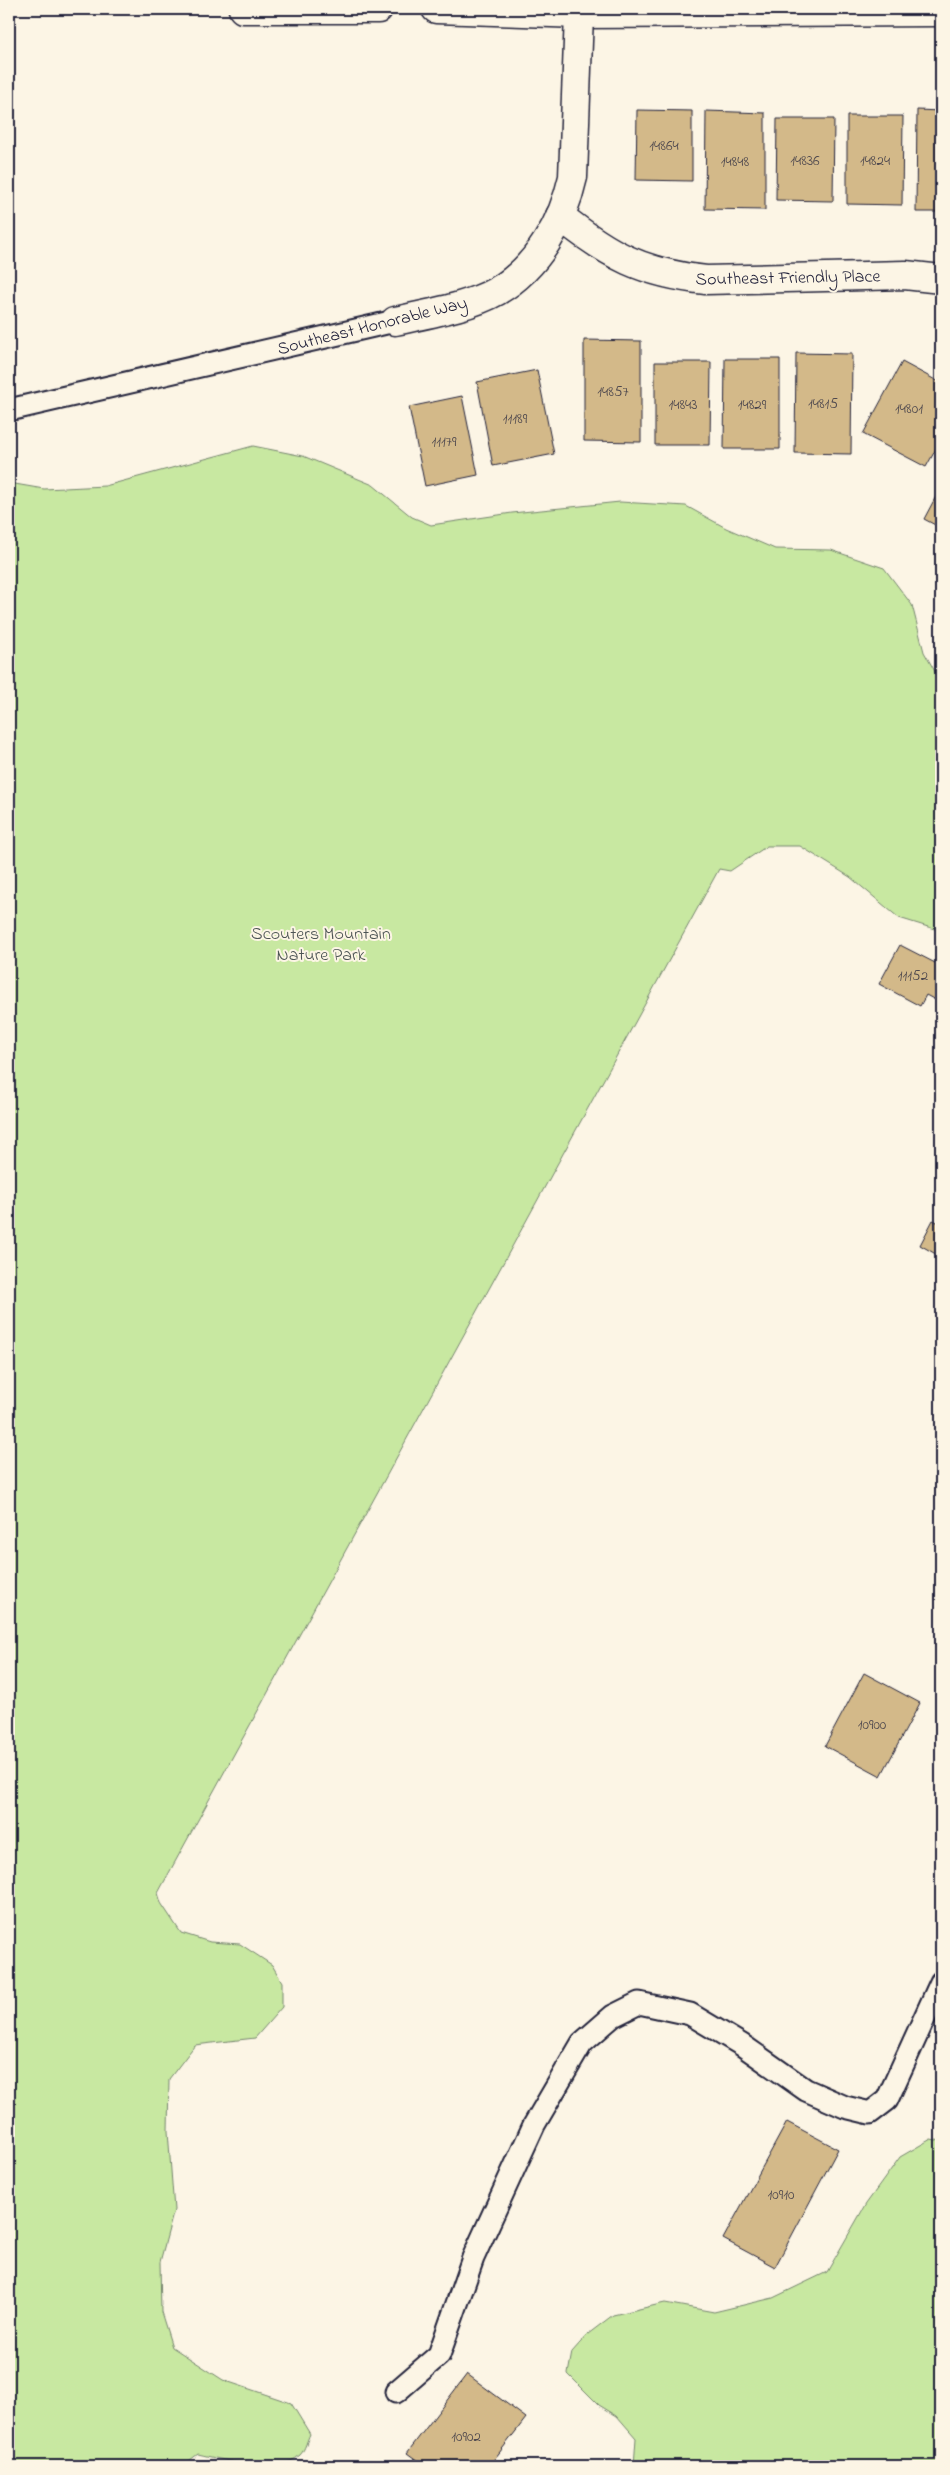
<svg xmlns="http://www.w3.org/2000/svg" width="950" height="2475" viewBox="0 0 950 2475" font-family="'Indie Flower',sans-serif">
	<style>
		.green { fill: #c8e8a1; stroke: #75856e }
		.building { fill: #d3b989; stroke: #22223b }
		.lines { fill: none; stroke-linecap: round; stroke-linejoin: round }
		.lane-casing { stroke: #22223b; stroke-width: 25 }
		.street-casing { stroke: #22223b; stroke-width: 31 }
		.secondary-casing { stroke: #22223b; stroke-width: 31 }
		.lane { stroke: #fcf5e5; stroke-width: 21 }
		.street { stroke: #fcf5e5; stroke-width: 28 }
		.secondary { stroke: #fcf5e5; stroke-width: 28 }
		.labels { text-anchor: middle; stroke-width: 4; stroke-linejoin: round; paint-order: stroke }
		.number-label { font-size: 15px; fill: #4e484e }
		.street-label { font-size: 18px; fill: #22223b; stroke: #fcf5e5 }
		.park-label { font-size: 18px; fill: #4c5454; stroke: #fcf5e5 }
	</style>
	<rect width="100%" height="100%" fill="#fcf5e5"/>
	<filter id="ink" filterUnits="userSpaceOnUse"><feTurbulence type="fractalNoise" baseFrequency=".02" numOctaves="2"/><feDisplacementMap in="SourceGraphic" scale="10" xChannelSelector="R" yChannelSelector="G"/><feConvolveMatrix kernelMatrix="1 2 1 2 8 2 1 2 1" color-interpolation-filters="sRGB"/></filter>
	<g filter="url(#ink)">
		<g class="green">
			<path d="M253 446 303 456 373 485 412 517 431 525 512 513 620 502 686 506 726 528 775 549 831 550 884 568 912 605 924 652 941 682V931L899 918 850 877 800 846H767L730 871 719 869 158 1893 161 1903 181 1933 210 1942 240 1944 272 1965 282 1982V2007L255 2038 195 2045 169 2079 168 2131 174 2210 160 2262 161 2312 172 2347 223 2380 291 2403 310 2434C307 2440 305 2450 300 2455 279 2475 224 2460 198 2454L182 2466H9V483L44 489 105 486Z"/>
			<polygon points="931,2139 941,2141 941,2466 634,2466 636,2438 617,2416 599,2405 568,2374 572,2352 588,2334 613,2315 665,2303 714,2312 773,2298 827,2272 866,2204 900,2157"/>
		</g>
		<g class="building">
			<polygon points="637,110 692,111 692,181 636,180"/>
			<polygon points="917,110 941,111 941,212 916,212"/>
			<polygon points="706,111 765,113 765,210 705,209"/>
			<polygon points="847,116 903,116 902,205 847,204"/>
			<polygon points="777,119 834,119 833,201 776,200"/>
			<polygon points="584,340 641,341 641,442 584,441"/>
			<polygon points="796,353 852,354 851,454 795,453"/>
			<polygon points="725,359 780,359 780,449 724,449"/>
			<polygon points="655,362 711,362 710,445 655,445"/>
			<polygon points="902,362 941,383 941,440 926,467 863,434"/>
			<polygon points="537,370 554,454 493,466 477,382"/>
			<polygon points="462,396 478,475 425,486 409,407"/>
			<polygon points="941,487 941,528 924,519"/>
			<polygon points="900,945 941,966 941,1003 926,995 920,1006 879,984"/>
			<polygon points="933,1220 941,1224 941,1257 920,1245"/>
			<polygon points="864,1673 920,1703 881,1776 825,1746"/>
			<polygon points="787,2122 838,2149 775,2267 723,2239"/>
			<polygon points="467,2374 526,2418 489,2466 425,2466 407,2453"/>
		</g>
		<g class="lines">
			<defs>
				<g id="lane">
					<polyline points="9,410 395,321"/>
					<polyline points="396,2392 439,2355 473,2258 534,2125 582,2043 613,2016 639,2003 690,2014 742,2045 806,2090 845,2107 870,2113 887,2100 941,1982"/>
				</g>
				<g id="street">
					<path d="M560 216C610 256 643 273 706 280L905 275 941 279"/>
					<path d="M395 321C426 314 469 307 497 291 538 267 563 222 573 177L579 14"/>
				</g>
				<g id="secondary">
					<polyline points="243,9 378,9"/>
					<polyline points="436,9 579,14 941,12"/>
				</g>
			</defs>
			<use href="#lane" class="lane-casing"/>
			<use href="#street" class="street-casing"/>
			<use href="#secondary" class="secondary-casing"/>
			<use href="#lane" class="lane"/>
			<use href="#street" class="street"/>
			<use href="#secondary" class="secondary"/>
		</g>
	</g>
	<g class="labels">
		<g class="number-label">
			<text x="664" y="150">14864</text>
			<text x="805" y="165">14836</text>
			<text x="875" y="165">14824</text>
			<text x="735" y="166">14848</text>
			<text x="613" y="396">14857</text>
			<text x="823" y="408">14815</text>
			<text x="683" y="409">14843</text>
			<text x="752" y="409">14829</text>
			<text x="909" y="413">14801</text>
			<text x="515" y="423">11189</text>
			<text x="444" y="446">11179</text>
			<text x="913" y="980">11152</text>
			<text x="872" y="1729">10900</text>
			<text x="781" y="2199">10910</text>
			<text x="466" y="2441">10902</text>
		</g>
		<g class="street-label">
			<text transform="translate(788 277) rotate(-1)" y="6">Southeast Friendly Place</text>
			<text transform="translate(372 325) rotate(-14)" y="6">Southeast Honorable Way</text>
		</g>
		<g class="park-label">
			<text x="321" y="939">Scouters Mountain<tspan x="321" dy="21">Nature Park</tspan></text>
		</g>
	</g>
	<rect width="950" height="2475" fill="none" stroke="#fcf5e5" stroke-width="30"/>
	<rect x="15" y="15" width="920" height="2445" fill="none" stroke="#22223b" stroke-width="2" filter="url(#ink)"/>
</svg>
